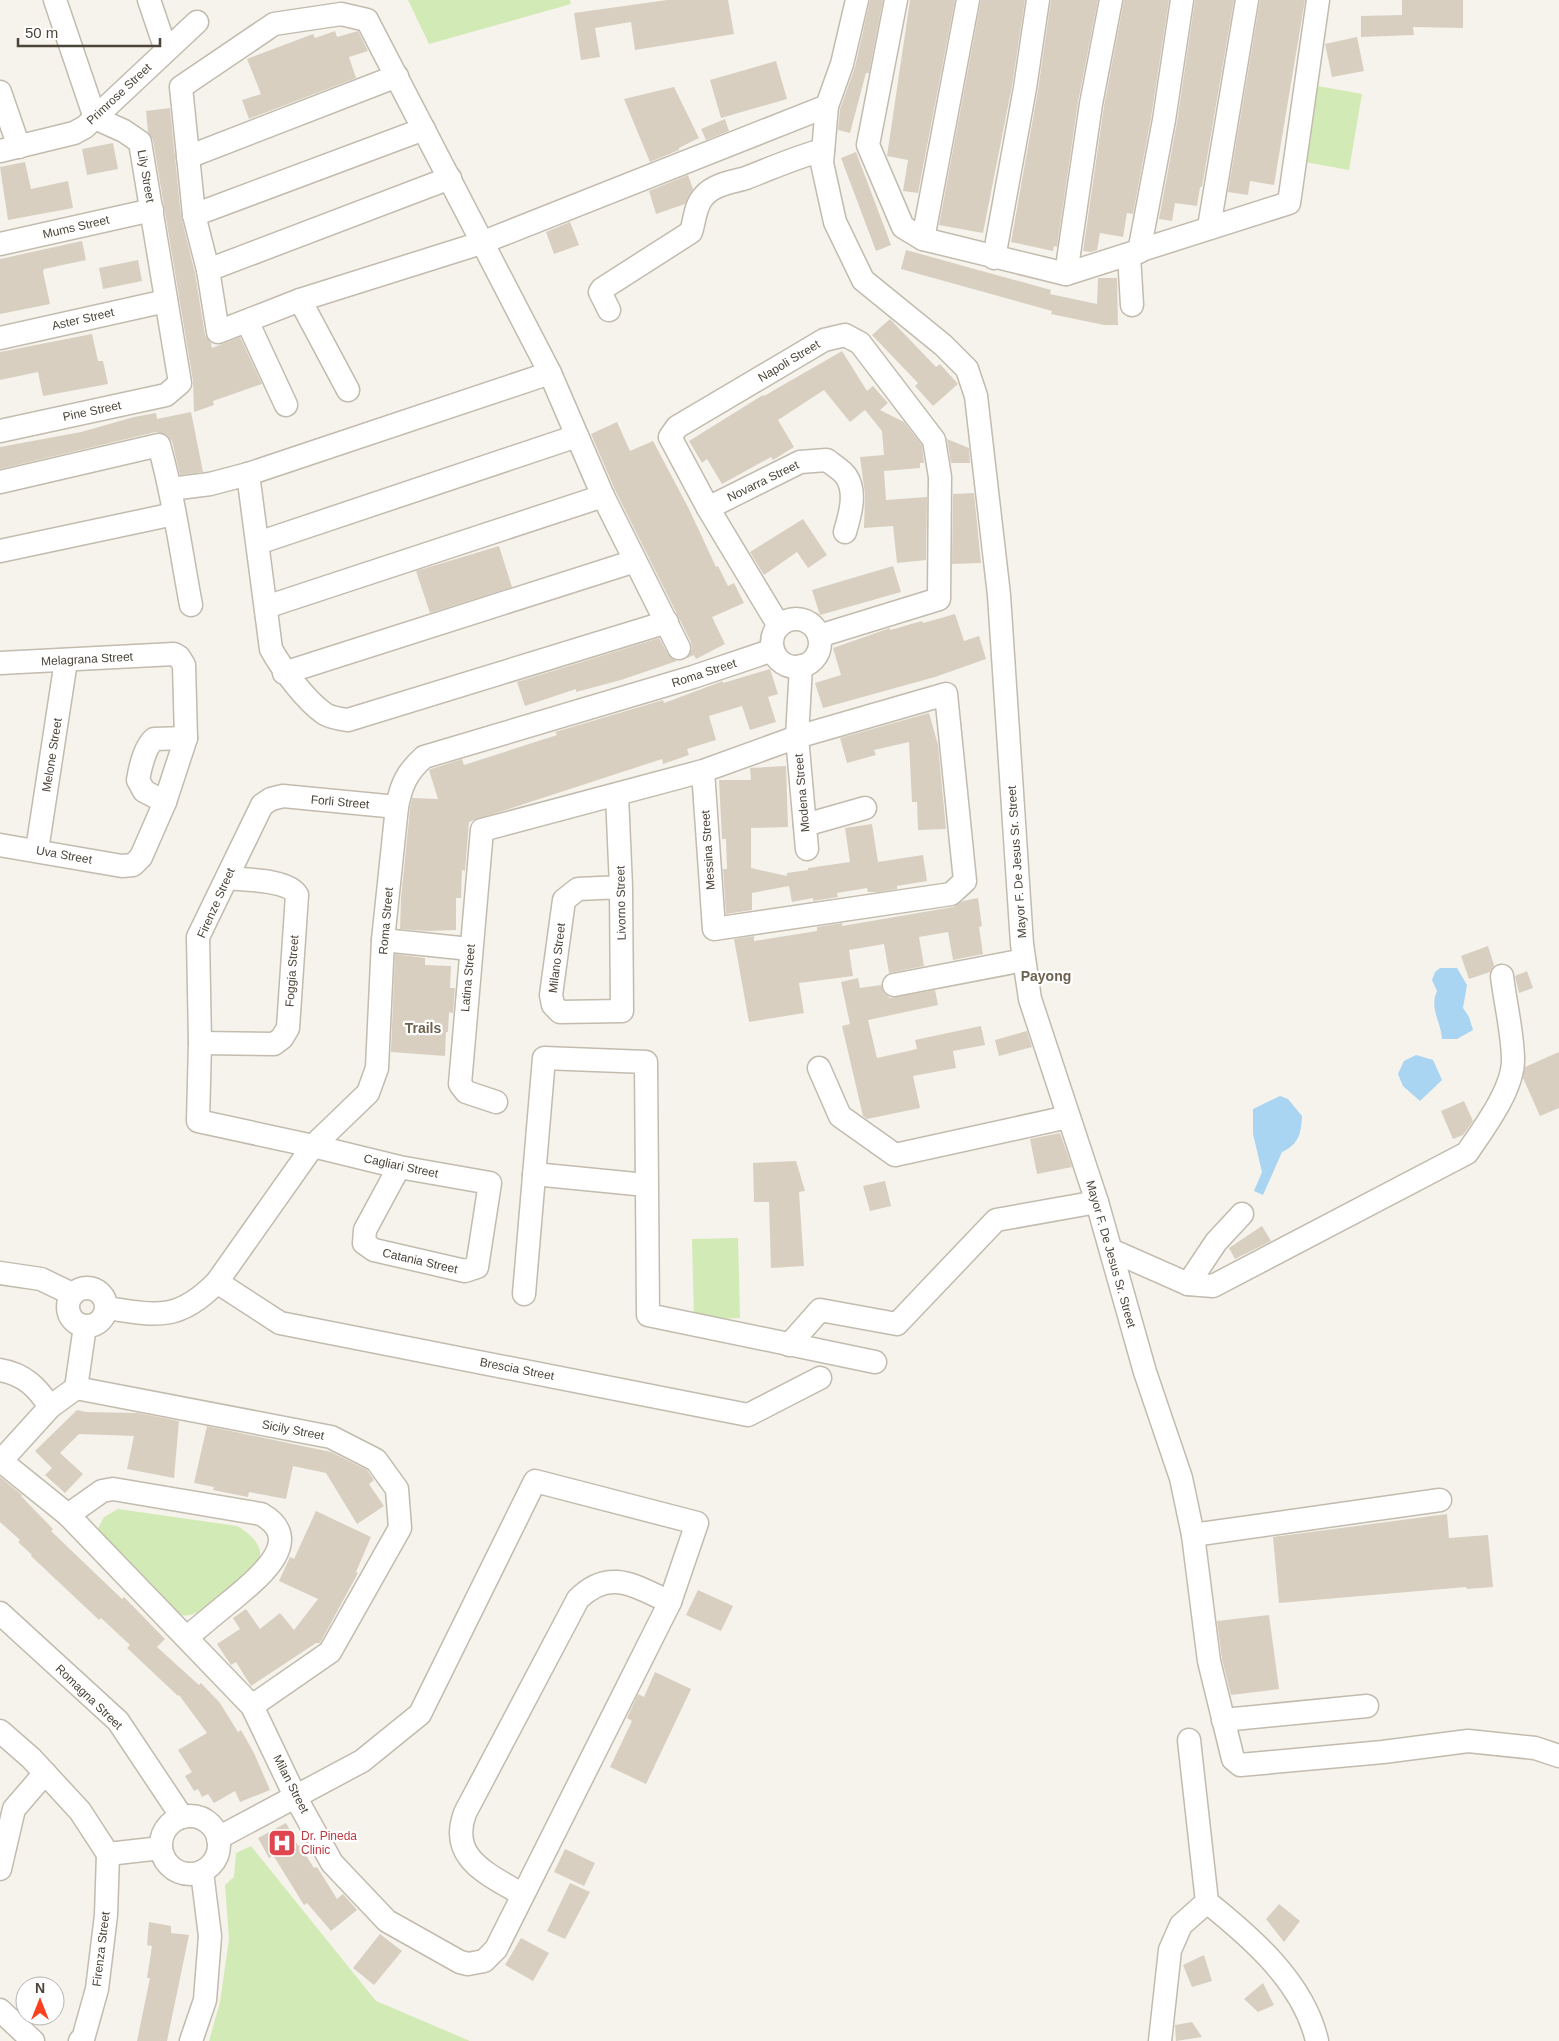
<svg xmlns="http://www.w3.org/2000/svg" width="1559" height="2041" viewBox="0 0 1559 2041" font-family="Arial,sans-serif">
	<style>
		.green { fill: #d2eab5 }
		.water { fill: #a9d4f2 }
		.building { fill: #d8cfc1 }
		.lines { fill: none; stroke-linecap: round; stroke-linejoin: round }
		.minor-casing { stroke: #c2bbae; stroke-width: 25 }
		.minor { stroke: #fff; stroke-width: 22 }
		.labels { text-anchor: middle; stroke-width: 4.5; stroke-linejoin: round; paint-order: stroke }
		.street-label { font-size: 12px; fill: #4b4439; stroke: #fff }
		.health-label { font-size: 12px; fill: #be3a42; stroke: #fff; text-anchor: start }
		.neighbourhood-label { font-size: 14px; font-weight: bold; fill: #6e6250; stroke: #fff }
	</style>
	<rect width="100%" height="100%" fill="#f6f3ec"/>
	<g class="green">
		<polygon points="408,0 570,0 571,4 429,44"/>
		<polygon points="1318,86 1362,94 1349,170 1305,162"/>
		<polygon points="738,1238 740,1318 694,1320 692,1239"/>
		<path d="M118 1509 237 1526C253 1535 269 1551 255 1569 250 1577 238 1583 230 1589 217 1598 198 1619 180 1615L97 1530 104 1517Z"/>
		<polygon points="251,1846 376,2001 470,2041 209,2041 220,2002 229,1939 225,1885 234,1877 236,1853"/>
	</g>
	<g class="water">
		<path d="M1440 968H1457L1467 985 1463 1008 1469 1017 1473 1030 1457 1039H1442C1441 1021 1429 1009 1437 991L1432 980 1435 972Z"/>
		<polygon points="1416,1055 1433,1060 1442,1080 1420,1101 1403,1086 1398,1074 1404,1061"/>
		<path d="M1280 1096 1288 1099 1302 1116C1301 1134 1299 1144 1282 1152L1263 1195 1254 1191 1262 1172 1253 1134V1109Z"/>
	</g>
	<g class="building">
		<polygon points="667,0 728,0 734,34 635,50 631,22 595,28 600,57 581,60 574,13"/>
		<polygon points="870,0 883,0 869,73 866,73 850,133 838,130 840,109 855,67"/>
		<polygon points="910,0 955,0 918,193 903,191 908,160 887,156"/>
		<polygon points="981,0 1025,0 1012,86 983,233 939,225"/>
		<polygon points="1051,0 1098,0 1078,102 1057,247 1054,246 1053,251 1011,242 1038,90"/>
		<polygon points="1124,0 1169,0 1151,118 1133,214 1127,213 1123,237 1100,233 1097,250 1091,252 1083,251 1104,106"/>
		<polygon points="1195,0 1234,0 1202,187 1200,187 1197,206 1175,203 1172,221 1159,219 1177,122"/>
		<polygon points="1260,0 1305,0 1274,185 1250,181 1248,195 1228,192"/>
		<polygon points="1402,0 1463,0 1463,28 1413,27 1414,35 1361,37 1361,16 1402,15"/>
		<polygon points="335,31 337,37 358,31 368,51 349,57 356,78 249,119 242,100 261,94 247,59 313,34 315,38"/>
		<polygon points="1357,37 1364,71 1332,77 1325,44"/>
		<polygon points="776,61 787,99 721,118 710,80"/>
		<polygon points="674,87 699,138 679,148 679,150 650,162 624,99"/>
		<polygon points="170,108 181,216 195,273 205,335 211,343 212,348 240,337 262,384 213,401 214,405 194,412 193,381 153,140 148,132 146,111"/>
		<polygon points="725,119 729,131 706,140 701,129"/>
		<polygon points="113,143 118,169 87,175 82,149"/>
		<polygon points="856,152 891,245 876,251 841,158"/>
		<polygon points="25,162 31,189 68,181 73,208 8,220 0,167"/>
		<polygon points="688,175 693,189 685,204 656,214 649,191"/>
		<polygon points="570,222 579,245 554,254 546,232"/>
		<polygon points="82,241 86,260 44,269 43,272 50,304 0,314 0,259"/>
		<polygon points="906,250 1051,290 1050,294 1097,304 1098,278 1117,278 1118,325 1104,325 1051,314 1052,311 901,269"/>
		<polygon points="138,260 142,281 103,289 99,268"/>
		<polygon points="890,319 936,367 940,364 958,384 933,406 915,386 918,383 872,335"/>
		<polygon points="92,334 98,361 103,361 108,384 43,396 38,372 0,380 0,352"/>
		<polygon points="842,351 867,391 873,386 888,403 880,410 904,422 922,445 924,463 920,463 920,468 884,471 886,500 927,497 926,560 897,563 893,526 864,528 865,495 860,457 884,455 882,431 865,410 850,422 824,390 778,420 794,447 773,460 771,457 722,484 707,459 702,463 689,441 763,395 764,396"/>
		<polygon points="191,412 203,472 180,475 172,441 168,436 156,432 0,469 0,447 81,432 134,417 156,413 157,419"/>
		<polygon points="617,422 630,451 653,441 689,509 716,567 718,566 728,586 734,583 744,603 712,617 725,644 696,659 694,655 687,658 692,649 691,642 615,490 591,434"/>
		<polygon points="947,439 969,448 970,463 951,463"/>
		<polygon points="974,493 981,563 952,564 953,494"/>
		<polygon points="803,519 827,555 808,568 797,552 764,575 750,552"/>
		<polygon points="499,546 512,587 430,613 416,571"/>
		<polygon points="893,566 901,592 820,615 812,590"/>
		<polygon points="955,614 964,641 979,636 986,659 935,677 823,708 815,683 841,675 833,648 890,628 890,630 922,621 923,623"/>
		<polygon points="659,638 668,654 677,661 621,680 576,692 576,689 525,706 517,682"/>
		<polygon points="770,669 778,694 768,697 776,722 750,730 742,706 709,716 716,740 687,749 689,755 663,764 662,759 469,822 465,871 462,870 461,898 456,898 456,930 427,931 400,929 401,898 410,809 412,798 438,799 429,770 431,769 462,759 464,765 557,735 555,732 663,700 664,703 723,681 723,683"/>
		<polygon points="929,713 938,745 946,829 918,830 917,802 912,802 909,742 874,750 876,755 847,763 840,738"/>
		<polygon points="786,766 788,827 751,828 751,868 787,876 787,873 808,870 808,868 850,862 845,828 872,824 878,862 923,855 927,881 897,886 897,889 878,892 868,892 867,888 837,893 838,897 813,901 813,898 792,902 789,886 752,893 752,910 726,914 723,869 727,869 726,839 722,839 719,780 751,780 750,768"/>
		<polygon points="978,898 982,926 979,927 983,954 953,960 948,932 919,937 924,966 889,973 884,944 849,950 853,976 799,983 804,1013 749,1022 734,939 754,936 754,941 817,931 817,927 842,923 842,926 953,907 963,901"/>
		<polygon points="1488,946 1494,965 1490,972 1469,979 1461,956"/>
		<polygon points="395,954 425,958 425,965 451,966 450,988 455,988 453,1013 449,1012 448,1032 446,1032 445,1056 391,1052"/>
		<polygon points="1527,971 1533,988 1519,993 1515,976"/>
		<polygon points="858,978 860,988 881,985 884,993 890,998 935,990 938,1005 868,1020 877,1058 917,1049 915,1040 981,1026 985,1045 953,1051 956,1068 913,1076 920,1108 867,1119 863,1116 842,1026 850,1024 841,982"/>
		<polygon points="1027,1031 1032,1047 999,1056 995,1040"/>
		<polygon points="1559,1052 1559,1108 1540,1116 1523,1078 1525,1067"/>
		<polygon points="1464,1101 1473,1121 1463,1135 1453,1139 1441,1111"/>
		<polygon points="1060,1133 1072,1167 1037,1174 1030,1139"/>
		<polygon points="796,1161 805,1191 799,1192 804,1266 771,1268 769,1202 754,1202 753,1163"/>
		<polygon points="885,1181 891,1206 870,1211 863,1186"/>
		<polygon points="1262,1226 1271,1241 1235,1259 1229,1248"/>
		<polygon points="77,1410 86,1412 138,1413 179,1421 174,1478 127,1469 134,1436 79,1434 60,1453 83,1474 65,1493 45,1475 52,1468 35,1451"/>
		<polygon points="207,1426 331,1452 367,1470 374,1480 369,1484 384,1506 357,1524 326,1473 293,1466 286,1499 249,1492 248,1497 213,1490 214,1487 194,1483"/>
		<polygon points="0,1477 22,1495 21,1496 53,1529 51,1531 122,1599 124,1597 165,1639 157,1647 199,1685 201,1683 220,1703 238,1732 241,1730 254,1753 270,1790 240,1802 235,1791 214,1803 208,1794 202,1797 198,1789 194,1791 185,1776 192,1772 178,1750 207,1733 179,1695 178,1696 127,1648 130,1645 101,1618 99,1620 31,1556 32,1555 18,1542 20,1540 0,1522"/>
		<polygon points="316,1511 371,1537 356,1572 358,1573 320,1643 316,1643 251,1686 236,1662 231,1665 217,1644 240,1629 233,1618 246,1609 260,1629 280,1613 294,1630 318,1599 279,1581 290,1557 294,1559"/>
		<polygon points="1447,1514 1449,1538 1488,1535 1493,1587 1467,1589 1466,1587 1279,1603 1273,1537"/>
		<polygon points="698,1590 733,1606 721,1631 686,1615"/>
		<polygon points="1269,1615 1279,1689 1231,1695 1222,1659 1217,1621"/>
		<polygon points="655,1672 691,1689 646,1784 610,1767 632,1721 627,1718 638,1694 644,1697"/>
		<polygon points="286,1823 298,1846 299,1845 314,1868 317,1867 337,1899 343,1894 357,1910 331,1931 307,1903 304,1905 273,1855 269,1858 258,1838"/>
		<polygon points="565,1849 595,1863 584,1886 554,1872"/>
		<polygon points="570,1883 590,1892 565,1939 547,1931"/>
		<polygon points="1279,1904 1300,1921 1284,1942 1266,1919"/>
		<polygon points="149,1922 171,1926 171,1933 189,1935 167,2041 137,2041 150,1978 147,1978 152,1946 147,1945"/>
		<polygon points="380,1934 402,1951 374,1985 353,1968"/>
		<polygon points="521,1938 549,1953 533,1981 505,1965"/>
		<polygon points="1204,1955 1212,1981 1192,1987 1183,1965"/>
		<polygon points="1263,1983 1274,2005 1258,2012 1244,1999"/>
		<polygon points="1192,2022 1202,2037 1176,2041 1175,2025"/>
	</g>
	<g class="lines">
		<defs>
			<g id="minor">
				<polyline points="149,0 166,50"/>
				<polyline points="857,0 842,64 827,106 822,163 835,222 863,280 943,345 967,369 976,396 999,595 1022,944 1030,999 1097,1202 1145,1372 1181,1478 1193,1535 1209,1661 1233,1759 1240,1765 1383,1752 1468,1741 1535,1748 1559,1756"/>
				<polyline points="896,0 868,145 903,227 923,239 1066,274 1289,203 1318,0"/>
				<polyline points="0,92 19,147"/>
				<polyline points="0,151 74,133 85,127 197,22"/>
				<polyline points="188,157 397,76"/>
				<polyline points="194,215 424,129"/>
				<polyline points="1209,227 1247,0"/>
				<polyline points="923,239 968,0"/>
				<polyline points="0,244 152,210"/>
				<polyline points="1139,252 1164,120 1182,0"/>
				<polyline points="1129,255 1132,305"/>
				<polyline points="994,258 1025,88 1038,0"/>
				<polyline points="208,270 450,178"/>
				<polyline points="1066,274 1091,104 1111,0"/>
				<polyline points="300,300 348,390"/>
				<path d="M609 310 600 292 602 289 691 232C695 220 695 205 704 196 714 184 733 182 746 178 772 168 796 157 823 150"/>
				<polyline points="247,321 286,405"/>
				<polyline points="0,338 166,301"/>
				<polyline points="0,431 166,395 180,383 140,142 124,131 95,118 55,0"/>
				<path d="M248 474 271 649C282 669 306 701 325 714 332 718 340 719 348 720L667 622"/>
				<path d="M0 482 159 445C174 498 181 552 191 605"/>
				<polyline points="171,489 210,484 248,474 550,373"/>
				<path d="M708 508 800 462 827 460C833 465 842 470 846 476 857 492 850 515 845 532"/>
				<polyline points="258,543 577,436"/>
				<polyline points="0,551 174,514"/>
				<polyline points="266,607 603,496"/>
				<circle cx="796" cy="643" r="24"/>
				<polyline points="779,626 708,508 670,437 677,427 824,340 845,335 860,343 934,440 940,477 939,599 819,636"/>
				<polyline points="679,648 603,496 550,373 367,20 341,14 274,24 181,87 194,215 208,270 218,332 300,300 481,243 827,106"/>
				<polyline points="0,663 174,654 179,657 184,665 186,738 165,802 141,857 133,865 122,866 0,845"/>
				<polyline points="801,666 797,737 807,849"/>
				<polyline points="284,673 635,561"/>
				<polyline points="617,795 621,887 622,1011 560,1012 553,1005 551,995 564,900 578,889 621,887"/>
				<path d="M165 802 144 791 138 780C140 768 145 747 154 739L186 738"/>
				<polyline points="397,807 283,796 271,799 262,805 198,937 200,1043 198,1121 313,1146 399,1167 490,1183 477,1267 465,1271 374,1250 364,1243 365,1230 399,1167"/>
				<polyline points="805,825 865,808"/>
				<polyline points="37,850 66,661"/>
				<polyline points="383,940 470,949"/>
				<polyline points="894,985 1024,960"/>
				<path d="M200 1043 274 1044 282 1038 288 1028 297 895C288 879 244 880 227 878"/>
				<polyline points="819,1068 840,1116 895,1155 1068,1117"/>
				<polyline points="496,1102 466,1092 460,1084 482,830 703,771 797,737 946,694 965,881 951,894 714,929 703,771"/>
				<polyline points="534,1174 646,1185"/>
				<path d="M1111 1250 1188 1284 1213 1286 1467 1153C1483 1129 1513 1090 1513 1060 1513 1034 1505 1002 1502 976"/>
				<polyline points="0,1273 41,1279 72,1294"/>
				<polyline points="217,1282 280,1323 748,1415 820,1378"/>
				<polyline points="1188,1284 1216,1242 1242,1214"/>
				<circle cx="87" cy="1307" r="19"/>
				<polyline points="524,1294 544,1058 646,1062 648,1315 875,1362"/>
				<path d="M107 1308C158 1316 179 1321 217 1282L313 1146 368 1093 377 1068 383 940 397 807C401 785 407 772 424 757L693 677 773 650"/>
				<polyline points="789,1345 820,1310 897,1324 996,1220 1097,1202"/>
				<path d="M0 1370C24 1374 37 1387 50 1407"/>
				<polyline points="76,1388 331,1437 376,1460 397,1489 400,1528 330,1652 252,1706"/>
				<polyline points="1,1461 68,1515 252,1706 296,1798 332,1863 387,1921 460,1962 468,1964 484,1961 496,1949 670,1602 697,1523 535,1481 420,1714 362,1761 218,1838"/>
				<polyline points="0,1462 50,1407 76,1388 85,1326"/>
				<path d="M68 1515 102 1491 113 1489 261 1514C308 1540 256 1580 232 1600 217 1612 202 1625 187 1637"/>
				<polyline points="1193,1535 1440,1500"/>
				<polyline points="0,1613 118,1721 182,1817"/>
				<polyline points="1223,1720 1367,1706"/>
				<polyline points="0,1731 31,1758 80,1811 108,1854 161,1848"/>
				<path d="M1189 1740 1207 1902C1252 1938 1304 1983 1317 2041"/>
				<circle cx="190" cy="1845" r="29"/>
				<polyline points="0,1869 14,1809 45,1773"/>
				<path d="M521 1894C489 1874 448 1859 465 1813L578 1599C610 1567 636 1587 670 1602"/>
				<polyline points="0,2010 33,2041"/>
				<polyline points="80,2041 83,2039 97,1989 106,1915 108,1854"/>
				<polyline points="191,2041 205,2000 210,1936 202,1872"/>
				<polyline points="1160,2041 1170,1950 1181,1925 1207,1902"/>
			</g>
		</defs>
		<use href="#minor" class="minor-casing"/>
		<use href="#minor" class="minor"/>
	</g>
	<defs>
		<symbol id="hospital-square" viewBox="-11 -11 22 22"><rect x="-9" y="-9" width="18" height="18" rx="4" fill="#e0444e" stroke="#fff"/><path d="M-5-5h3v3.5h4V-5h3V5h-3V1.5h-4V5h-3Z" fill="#fff"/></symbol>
	</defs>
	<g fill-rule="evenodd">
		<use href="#hospital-square" x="266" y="1827" width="32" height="32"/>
	</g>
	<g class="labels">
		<g class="street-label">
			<text transform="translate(119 94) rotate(-43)" y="4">Primrose Street</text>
			<text transform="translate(146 176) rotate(80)" y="4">Lily Street</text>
			<text transform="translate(76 227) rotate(-13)" y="4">Mums Street</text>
			<text transform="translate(83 319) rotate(-13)" y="4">Aster Street</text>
			<text transform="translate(789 361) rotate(-31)" y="4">Napoli Street</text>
			<text transform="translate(92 411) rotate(-12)" y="4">Pine Street</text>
			<text transform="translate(763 481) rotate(-26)" y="4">Novarra Street</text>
			<text transform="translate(87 659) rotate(-3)" y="4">Melagrana Street</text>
			<text transform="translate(704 673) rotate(-18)" y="4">Roma Street</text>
			<text transform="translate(52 755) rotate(-81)" y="4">Melone Street</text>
			<text transform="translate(802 793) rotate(-95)" y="4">Modena Street</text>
			<text transform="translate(340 802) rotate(5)" y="4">Forli Street</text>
			<text transform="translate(708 850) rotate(-94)" y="4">Messina Street</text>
			<text transform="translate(64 855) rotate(10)" y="4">Uva Street</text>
			<text transform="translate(1017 862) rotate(-94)" y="4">Mayor F. De Jesus Sr. Street</text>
			<text transform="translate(216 903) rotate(-66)" y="4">Firenze Street</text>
			<text transform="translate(621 903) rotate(-91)" y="4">Livorno Street</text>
			<text transform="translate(386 921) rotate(-85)" y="4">Roma Street</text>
			<text transform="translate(557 958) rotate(-83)" y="4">Milano Street</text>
			<text transform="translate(292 971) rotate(-86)" y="4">Foggia Street</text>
			<text transform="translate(468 978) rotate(-85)" y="4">Latina Street</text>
			<text transform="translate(401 1166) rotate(12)" y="4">Cagliari Street</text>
			<text transform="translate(1111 1254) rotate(74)" y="4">Mayor F. De Jesus Sr. Street</text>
			<text transform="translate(420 1261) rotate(13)" y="4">Catania Street</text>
			<text transform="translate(517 1369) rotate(11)" y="4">Brescia Street</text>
			<text transform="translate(293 1430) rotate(11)" y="4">Sicily Street</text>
			<text transform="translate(89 1697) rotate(44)" y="4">Romagna Street</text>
			<text transform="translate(291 1784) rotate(63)" y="4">Milan Street</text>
			<text transform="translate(101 1949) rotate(-83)" y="4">Firenza Street</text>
		</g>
		<g class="health-label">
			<text x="301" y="1840">Dr. Pineda<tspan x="301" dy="14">Clinic</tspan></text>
		</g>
		<g class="neighbourhood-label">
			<text x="1046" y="981">Payong</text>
			<text x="423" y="1033">Trails</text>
		</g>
	</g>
	<g transform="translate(40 2001)"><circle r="24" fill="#ffffff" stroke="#b7b4b0"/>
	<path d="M0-4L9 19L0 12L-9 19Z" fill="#fc3f1d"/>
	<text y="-8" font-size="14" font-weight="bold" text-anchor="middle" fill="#4b4439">N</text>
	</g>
	<path d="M18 38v8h142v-8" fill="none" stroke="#4b4439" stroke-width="2.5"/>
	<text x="25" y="38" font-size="15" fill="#4b4439" stroke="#ffffff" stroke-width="4" paint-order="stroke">50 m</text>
</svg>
